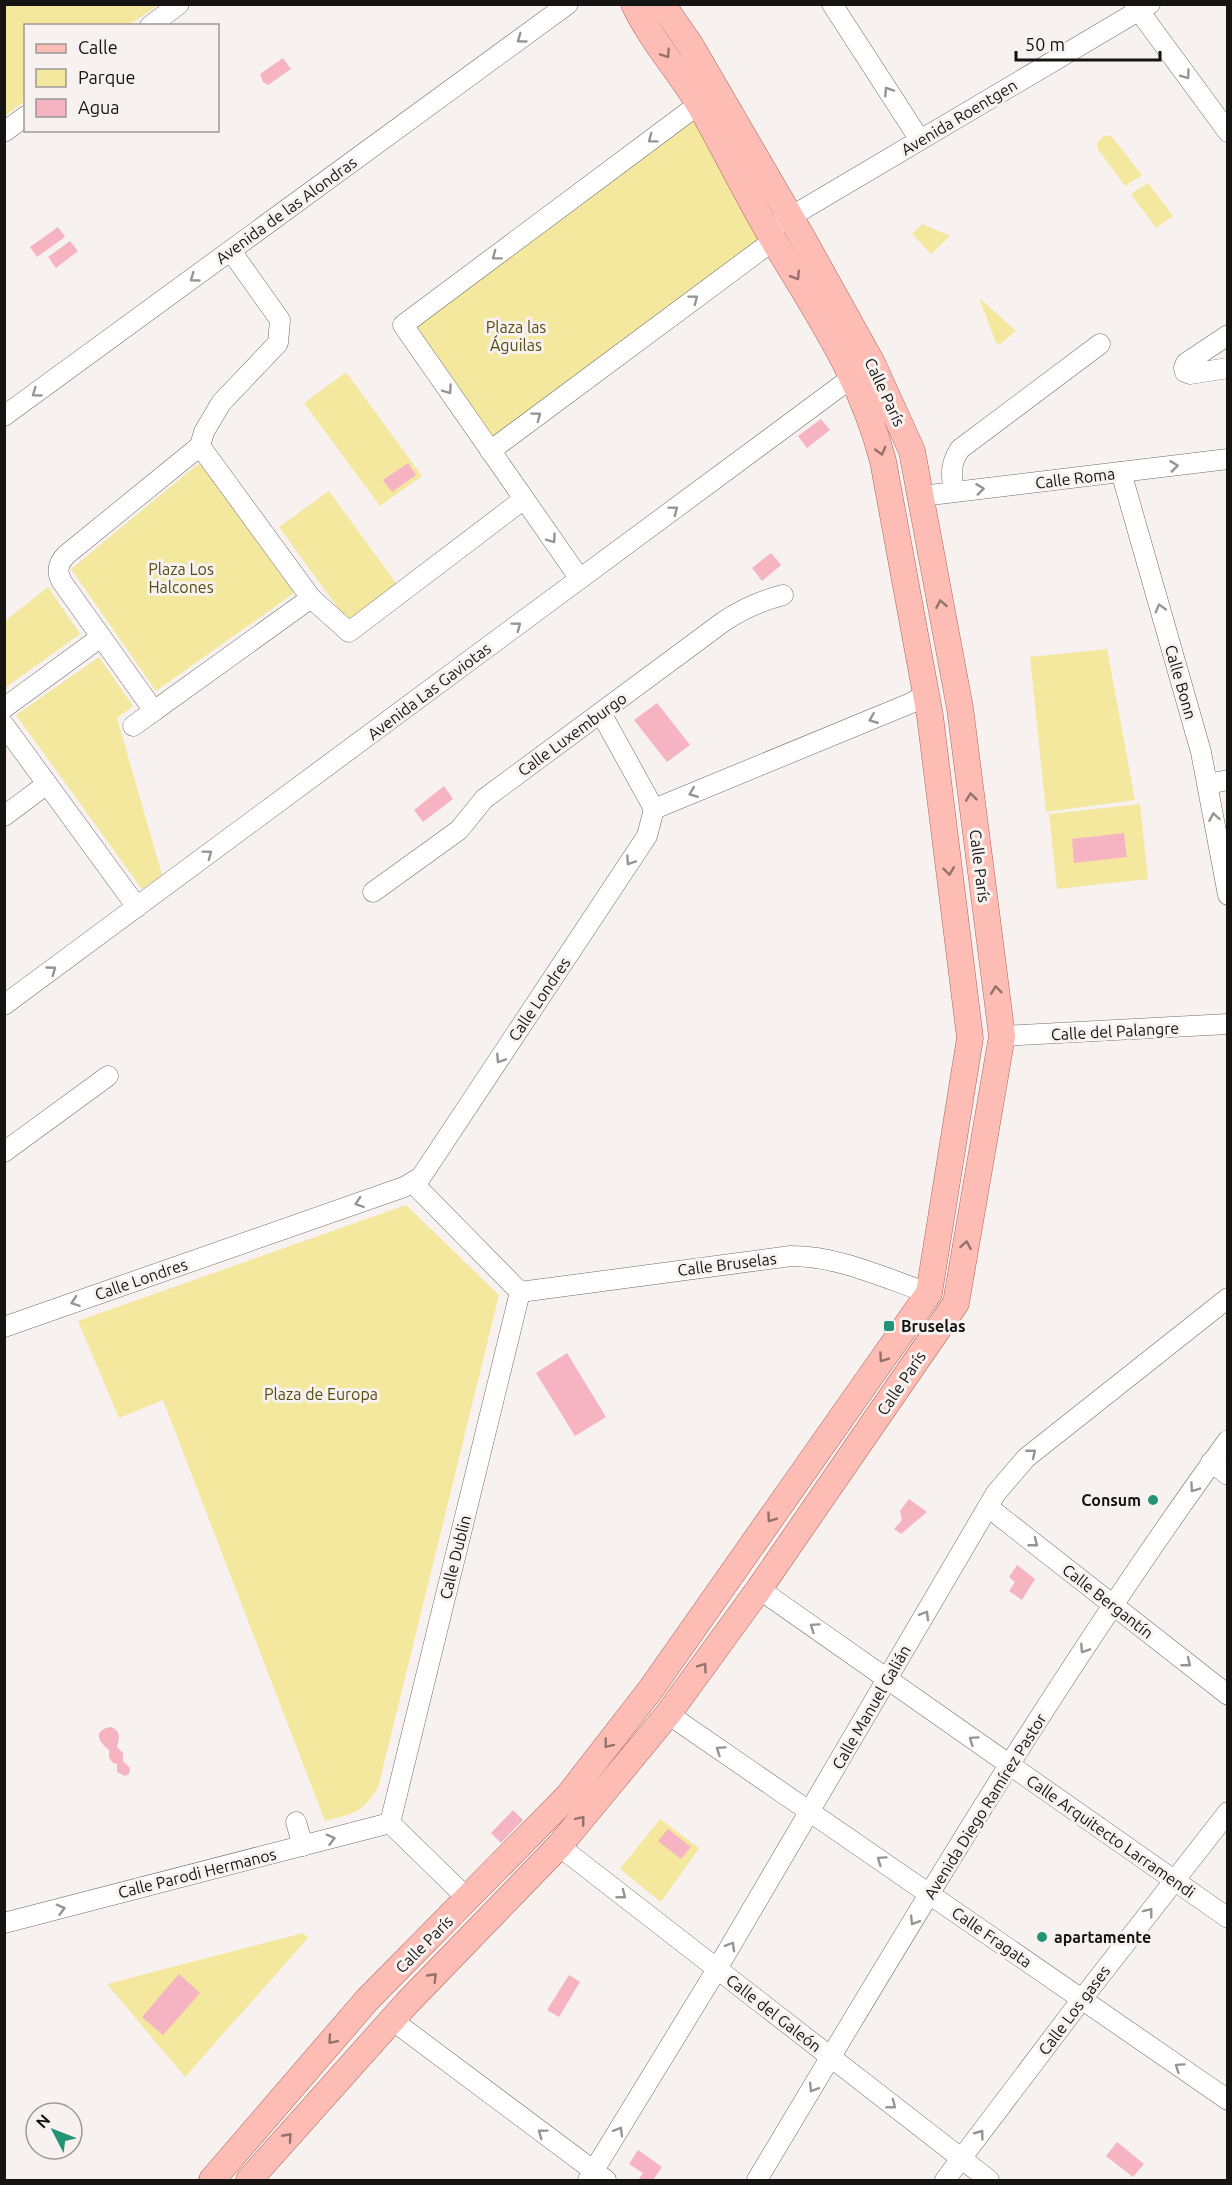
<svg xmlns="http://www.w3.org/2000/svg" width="1232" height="2185" viewBox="0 0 1232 2185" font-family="Ubuntu,sans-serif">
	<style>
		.green { fill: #f4e79e }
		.water { fill: #f6b3c2 }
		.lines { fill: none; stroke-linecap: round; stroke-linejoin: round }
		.minor-casing { stroke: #716d6b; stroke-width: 21 }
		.major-casing { stroke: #ab655c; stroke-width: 27 }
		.minor { stroke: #fff; stroke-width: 20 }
		.major { stroke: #fdbdb5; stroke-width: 26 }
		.oneway { stroke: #969595 }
		.oneway2 { stroke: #95716c }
		.poi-dot { fill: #249476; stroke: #f7f2f0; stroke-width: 2 }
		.labels { text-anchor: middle; stroke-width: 6; stroke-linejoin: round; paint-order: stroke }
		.street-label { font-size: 16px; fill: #151413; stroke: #f7f2f0 }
		.park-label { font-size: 16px; fill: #574d11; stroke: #f7f2f0 }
		.poi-label { font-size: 16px; font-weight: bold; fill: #151413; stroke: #f7f2f0; text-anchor: start }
	</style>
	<rect width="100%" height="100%" fill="#f7f2f0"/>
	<g class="green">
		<polygon points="4,5 5,4 158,5 129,25 26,26 25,101 5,116"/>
		<polygon points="691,121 694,121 761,238 498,438 492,437 417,326"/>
		<polygon points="1104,135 1112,137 1142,175 1125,186 1097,148 1098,142"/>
		<polygon points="1148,183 1173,216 1156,228 1131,194"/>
		<polygon points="922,224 950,236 931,254 912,234"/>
		<polygon points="979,298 1016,331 1000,344 996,343"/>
		<polygon points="346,372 422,476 380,506 304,403"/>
		<polygon points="198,464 202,466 294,593 156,691 71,569"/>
		<polygon points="329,491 398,586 349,623 279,527"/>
		<polygon points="48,587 80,634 5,688 5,621"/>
		<polygon points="1107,649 1135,800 1046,812 1030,657"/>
		<polygon points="99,657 133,706 117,718 162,875 142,889 16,715"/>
		<polygon points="1140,804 1148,879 1057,889 1049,814"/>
		<path d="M406 1205 499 1295 378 1788C361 1814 354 1813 325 1821L163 1400 119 1418 78 1321Z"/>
		<polygon points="660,1819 699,1848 661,1902 620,1869"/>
		<polygon points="303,1933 308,1938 185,2077 107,1984"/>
	</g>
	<g class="water">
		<polygon points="283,58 291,69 268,85 263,82 260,74"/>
		<polygon points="58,227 65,237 37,257 30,247"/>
		<polygon points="70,241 78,251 56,268 48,257"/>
		<polygon points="821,419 830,430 807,448 798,436"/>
		<polygon points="408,463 416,475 392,492 383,480"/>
		<polygon points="771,553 781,565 762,581 752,568"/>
		<polygon points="657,703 690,745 667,762 634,720"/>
		<polygon points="444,786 453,799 423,822 414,810"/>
		<polygon points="1124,833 1127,857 1074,863 1072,839"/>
		<polygon points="567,1353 606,1417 575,1436 536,1373"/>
		<polygon points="909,1499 927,1512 901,1534 894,1529 902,1520 900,1511"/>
		<polygon points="1017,1565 1035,1579 1022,1600 1009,1591 1015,1582 1009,1577"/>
		<path d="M110 1727C122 1730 119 1738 117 1747L123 1753V1761L130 1768 129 1774 125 1776 117 1772V1764L113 1763 109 1758V1750C99 1742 92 1731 110 1727Z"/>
		<polygon points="513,1810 523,1820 501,1843 491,1833"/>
		<polygon points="668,1829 691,1847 681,1859 658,1841"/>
		<polygon points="179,1974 200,1993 163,2035 142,2017"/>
		<polygon points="569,1975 580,1982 559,2017 547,2010"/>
		<polygon points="1117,2142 1144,2164 1133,2177 1106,2156"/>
		<polygon points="638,2150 662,2167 653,2180 638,2180 643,2173 629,2164"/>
	</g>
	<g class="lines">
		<defs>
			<g id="minor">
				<polyline points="832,4 920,140"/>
				<polyline points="1134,4 1228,132"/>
				<polyline points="150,26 179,4"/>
				<polyline points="4,132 26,116"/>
				<polyline points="780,223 1150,4"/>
				<polyline points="1228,335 1186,363 1184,368 1185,372 1190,374 1228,368"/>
				<polyline points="4,416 568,4"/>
				<path d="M200 446 311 598 154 711 62 582C56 572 58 563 66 555Z"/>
				<polyline points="200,446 204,432 221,403 278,343 280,320 231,251"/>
				<polyline points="490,451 774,240"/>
				<polyline points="1121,472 1201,752 1228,895"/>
				<path d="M954 492C951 475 950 464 960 449L1100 344"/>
				<polyline points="922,496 1228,459"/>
				<polyline points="580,579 403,325 699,104"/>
				<polyline points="311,598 349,632 524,499"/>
				<polyline points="4,708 101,637"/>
				<polyline points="4,725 137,907"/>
				<polyline points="133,726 154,711"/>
				<polyline points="1208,784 1228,780"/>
				<polyline points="654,809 911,703 926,694"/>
				<polyline points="4,816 47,784"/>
				<path d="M373 892 459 830 484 799 723 622C742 609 760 601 783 595"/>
				<polyline points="4,1005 854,376"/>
				<polyline points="1002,1036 1228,1024"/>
				<polyline points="4,1152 108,1076"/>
				<polyline points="413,1183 520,1292"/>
				<path d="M520 1292 791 1256C839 1256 884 1278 929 1293"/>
				<polyline points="4,1327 404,1187 421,1177 647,836 654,809 601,713"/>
				<polyline points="1211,1462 1228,1475"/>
				<polyline points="988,1507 1228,1695"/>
				<polyline points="759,1589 1228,1918"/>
				<polyline points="668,1714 1228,2100"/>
				<polyline points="296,1822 303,1846"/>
				<polyline points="390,1823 520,1292"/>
				<polyline points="390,1823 468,1899"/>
				<polyline points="559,1846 989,2180"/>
				<polyline points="4,1923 390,1823"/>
				<polyline points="392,2020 606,2180"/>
				<polyline points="588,2180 717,1969 996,1493 1026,1458 1228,1298"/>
				<path d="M757 2180C907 1929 1056 1677 1228 1440"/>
				<polyline points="945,2180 1082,1999 1228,1812"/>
			</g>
			<g id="major">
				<path d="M212 2180 367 2000 568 1796 651 1689 929 1293 970 1038 930 716 883 461C861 376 818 315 774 241 747 196 725 149 699 104 679 71 651 40 634 4"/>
				<polyline points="249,2180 407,2003 559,1846 668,1714 759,1589 956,1303 1002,1036 960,708 912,451 872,363 802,237 691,46 662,4"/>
			</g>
		</defs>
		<use href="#minor" class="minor-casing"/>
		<use href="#major" class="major-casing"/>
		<use href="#minor" class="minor"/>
		<use href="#major" class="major"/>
	</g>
	<defs><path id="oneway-chevron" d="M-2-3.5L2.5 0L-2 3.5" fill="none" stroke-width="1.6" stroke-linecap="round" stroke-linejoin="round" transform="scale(1.5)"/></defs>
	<g class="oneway">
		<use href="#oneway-chevron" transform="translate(521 39) rotate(144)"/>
		<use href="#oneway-chevron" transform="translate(1186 75) rotate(54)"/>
		<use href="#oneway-chevron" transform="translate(888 91) rotate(-123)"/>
		<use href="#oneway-chevron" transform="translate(652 139) rotate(143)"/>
		<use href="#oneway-chevron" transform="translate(496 256) rotate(143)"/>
		<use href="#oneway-chevron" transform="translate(194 278) rotate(144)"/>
		<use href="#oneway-chevron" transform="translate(694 299) rotate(-37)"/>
		<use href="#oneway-chevron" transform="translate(448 390) rotate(55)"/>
		<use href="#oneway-chevron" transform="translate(36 393) rotate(144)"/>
		<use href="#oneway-chevron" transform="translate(537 416) rotate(-37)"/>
		<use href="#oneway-chevron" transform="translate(1174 466) rotate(-7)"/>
		<use href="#oneway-chevron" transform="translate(980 489) rotate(-7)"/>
		<use href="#oneway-chevron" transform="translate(674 510) rotate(-37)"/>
		<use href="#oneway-chevron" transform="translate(552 539) rotate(55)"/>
		<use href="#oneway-chevron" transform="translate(1160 608) rotate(-106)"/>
		<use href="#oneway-chevron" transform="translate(517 626) rotate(-37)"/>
		<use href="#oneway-chevron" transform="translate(873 719) rotate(158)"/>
		<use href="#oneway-chevron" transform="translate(693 793) rotate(158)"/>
		<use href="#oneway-chevron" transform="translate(1214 817) rotate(-100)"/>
		<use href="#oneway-chevron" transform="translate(208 854) rotate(-37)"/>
		<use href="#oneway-chevron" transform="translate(630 861) rotate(124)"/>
		<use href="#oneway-chevron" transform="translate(52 970) rotate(-36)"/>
		<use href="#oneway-chevron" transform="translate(500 1059) rotate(123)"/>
		<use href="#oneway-chevron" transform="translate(359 1203) rotate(161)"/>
		<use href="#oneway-chevron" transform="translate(75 1302) rotate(161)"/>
		<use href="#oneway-chevron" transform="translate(1032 1453) rotate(-39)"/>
		<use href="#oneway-chevron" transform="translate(1194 1488) rotate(125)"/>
		<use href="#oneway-chevron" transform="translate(1034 1543) rotate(38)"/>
		<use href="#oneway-chevron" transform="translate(925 1615) rotate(-60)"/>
		<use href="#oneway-chevron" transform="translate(814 1627) rotate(-145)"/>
		<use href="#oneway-chevron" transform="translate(1084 1649) rotate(123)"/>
		<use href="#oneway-chevron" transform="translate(1187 1663) rotate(38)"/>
		<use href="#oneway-chevron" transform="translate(973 1740) rotate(-145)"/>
		<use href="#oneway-chevron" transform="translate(720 1750) rotate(-146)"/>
		<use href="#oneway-chevron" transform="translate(331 1839) rotate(-15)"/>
		<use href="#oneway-chevron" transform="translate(881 1860) rotate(-145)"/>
		<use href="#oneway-chevron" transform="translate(622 1895) rotate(38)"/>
		<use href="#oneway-chevron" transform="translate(61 1909) rotate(-15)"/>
		<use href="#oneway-chevron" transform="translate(1149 1912) rotate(-52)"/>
		<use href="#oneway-chevron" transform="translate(914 1921) rotate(121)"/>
		<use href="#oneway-chevron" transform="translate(731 1946) rotate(-60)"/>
		<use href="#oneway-chevron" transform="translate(1179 2067) rotate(-145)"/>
		<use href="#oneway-chevron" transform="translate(813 2088) rotate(121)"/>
		<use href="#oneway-chevron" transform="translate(892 2105) rotate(38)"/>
		<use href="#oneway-chevron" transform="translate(619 2131) rotate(-59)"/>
		<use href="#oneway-chevron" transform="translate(542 2133) rotate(-143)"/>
		<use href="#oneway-chevron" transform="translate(980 2134) rotate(-53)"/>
	</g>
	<g class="oneway2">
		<use href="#oneway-chevron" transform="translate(666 54) rotate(56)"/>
		<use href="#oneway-chevron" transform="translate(796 276) rotate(58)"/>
		<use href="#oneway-chevron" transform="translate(881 451) rotate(75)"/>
		<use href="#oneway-chevron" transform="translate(941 604) rotate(-100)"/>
		<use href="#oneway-chevron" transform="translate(971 797) rotate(-97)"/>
		<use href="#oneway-chevron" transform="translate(949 871) rotate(83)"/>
		<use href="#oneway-chevron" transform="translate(996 990) rotate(-97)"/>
		<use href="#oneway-chevron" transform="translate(966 1245) rotate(-80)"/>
		<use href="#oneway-chevron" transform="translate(883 1358) rotate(125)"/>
		<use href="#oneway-chevron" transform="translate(771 1518) rotate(125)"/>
		<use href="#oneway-chevron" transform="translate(703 1667) rotate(-54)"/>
		<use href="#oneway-chevron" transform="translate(608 1744) rotate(128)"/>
		<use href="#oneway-chevron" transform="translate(581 1820) rotate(-50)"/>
		<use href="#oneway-chevron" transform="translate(433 1977) rotate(-46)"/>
		<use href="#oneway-chevron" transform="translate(332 2040) rotate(131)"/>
		<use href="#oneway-chevron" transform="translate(288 2137) rotate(-48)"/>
	</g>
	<g class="poi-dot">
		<rect x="883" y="1320" width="12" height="12" rx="3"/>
		<circle cx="1153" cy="1500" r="6"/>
		<circle cx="1042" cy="1937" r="6"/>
	</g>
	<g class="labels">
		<g class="street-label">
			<text transform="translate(959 117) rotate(-31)" y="6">Avenida Roentgen</text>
			<text transform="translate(286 210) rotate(-36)" y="6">Avenida de las Alondras</text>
			<text transform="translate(885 392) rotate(65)" y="6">Calle París</text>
			<text transform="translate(1075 478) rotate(-7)" y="6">Calle Roma</text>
			<text transform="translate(1181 682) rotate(74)" y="6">Calle Bonn</text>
			<text transform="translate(429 691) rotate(-37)" y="6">Avenida Las Gaviotas</text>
			<text transform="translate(572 734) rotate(-36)" y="6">Calle Luxemburgo</text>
			<text transform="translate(980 866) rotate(83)" y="6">Calle París</text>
			<text transform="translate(539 999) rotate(-56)" y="6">Calle Londres</text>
			<text transform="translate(1115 1031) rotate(-3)" y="6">Calle del Palangre</text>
			<text transform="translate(727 1264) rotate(-7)" y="6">Calle Bruselas</text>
			<text transform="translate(141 1279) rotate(-19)" y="6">Calle Londres</text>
			<text transform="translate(901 1383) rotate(-56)" y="6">Calle París</text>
			<text transform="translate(455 1557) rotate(-76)" y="6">Calle Dublin</text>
			<text transform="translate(1108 1601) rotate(38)" y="6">Calle Bergantín</text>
			<text transform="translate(871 1707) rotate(-60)" y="6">Calle Manuel Galián</text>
			<text transform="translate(985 1806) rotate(-58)" y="6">Avenida Diego Ramírez Pastor</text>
			<text transform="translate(1111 1836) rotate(35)" y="6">Calle Arquitecto Larramendi</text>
			<text transform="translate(197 1873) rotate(-14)" y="6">Calle Parodi Hermanos</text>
			<text transform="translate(992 1937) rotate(35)" y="6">Calle Fragata</text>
			<text transform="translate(424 1944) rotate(-45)" y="6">Calle París</text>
			<text transform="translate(1074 2010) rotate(-53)" y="6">Calle Los gases</text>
			<text transform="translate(774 2013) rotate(38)" y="6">Calle del Galeón</text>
		</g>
		<g class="park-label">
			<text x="516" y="333">Plaza las<tspan x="516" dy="18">Águilas</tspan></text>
			<text x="181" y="575">Plaza Los<tspan x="181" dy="18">Halcones</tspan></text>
			<text x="321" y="1400">Plaza de Europa</text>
		</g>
		<g class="poi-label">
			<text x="901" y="1332">Bruselas</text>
			<text x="1141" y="1506" text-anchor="end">Consum</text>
			<text x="1054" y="1943">apartamente</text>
		</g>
	</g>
	<rect width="1232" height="2185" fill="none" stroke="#151413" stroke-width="12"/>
	<rect x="24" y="24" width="195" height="108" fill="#f7f2f0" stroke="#9d9998" stroke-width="1.5"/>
	<rect x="36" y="44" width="30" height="9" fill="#fdbdb5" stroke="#9d9998" stroke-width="1.5"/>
	<text x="78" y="54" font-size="18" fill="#151413">Calle</text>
	<rect x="36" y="69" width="30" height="18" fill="#f4e79e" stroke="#9d9998" stroke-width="1.5"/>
	<text x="78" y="84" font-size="18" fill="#151413">Parque</text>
	<rect x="36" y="99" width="30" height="18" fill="#f6b3c2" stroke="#9d9998" stroke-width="1.5"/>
	<text x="78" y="114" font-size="18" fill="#151413">Agua</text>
	<g transform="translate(54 2131) rotate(312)"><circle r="28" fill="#f7f2f0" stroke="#9d9998" stroke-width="1.5"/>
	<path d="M0-4.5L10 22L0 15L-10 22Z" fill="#249476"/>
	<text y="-9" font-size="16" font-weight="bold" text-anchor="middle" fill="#151413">N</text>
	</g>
	<path d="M1016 51v9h144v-9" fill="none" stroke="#151413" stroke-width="3"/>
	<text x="1025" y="51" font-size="18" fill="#151413" stroke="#f7f2f0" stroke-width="4.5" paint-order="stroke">50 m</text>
</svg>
